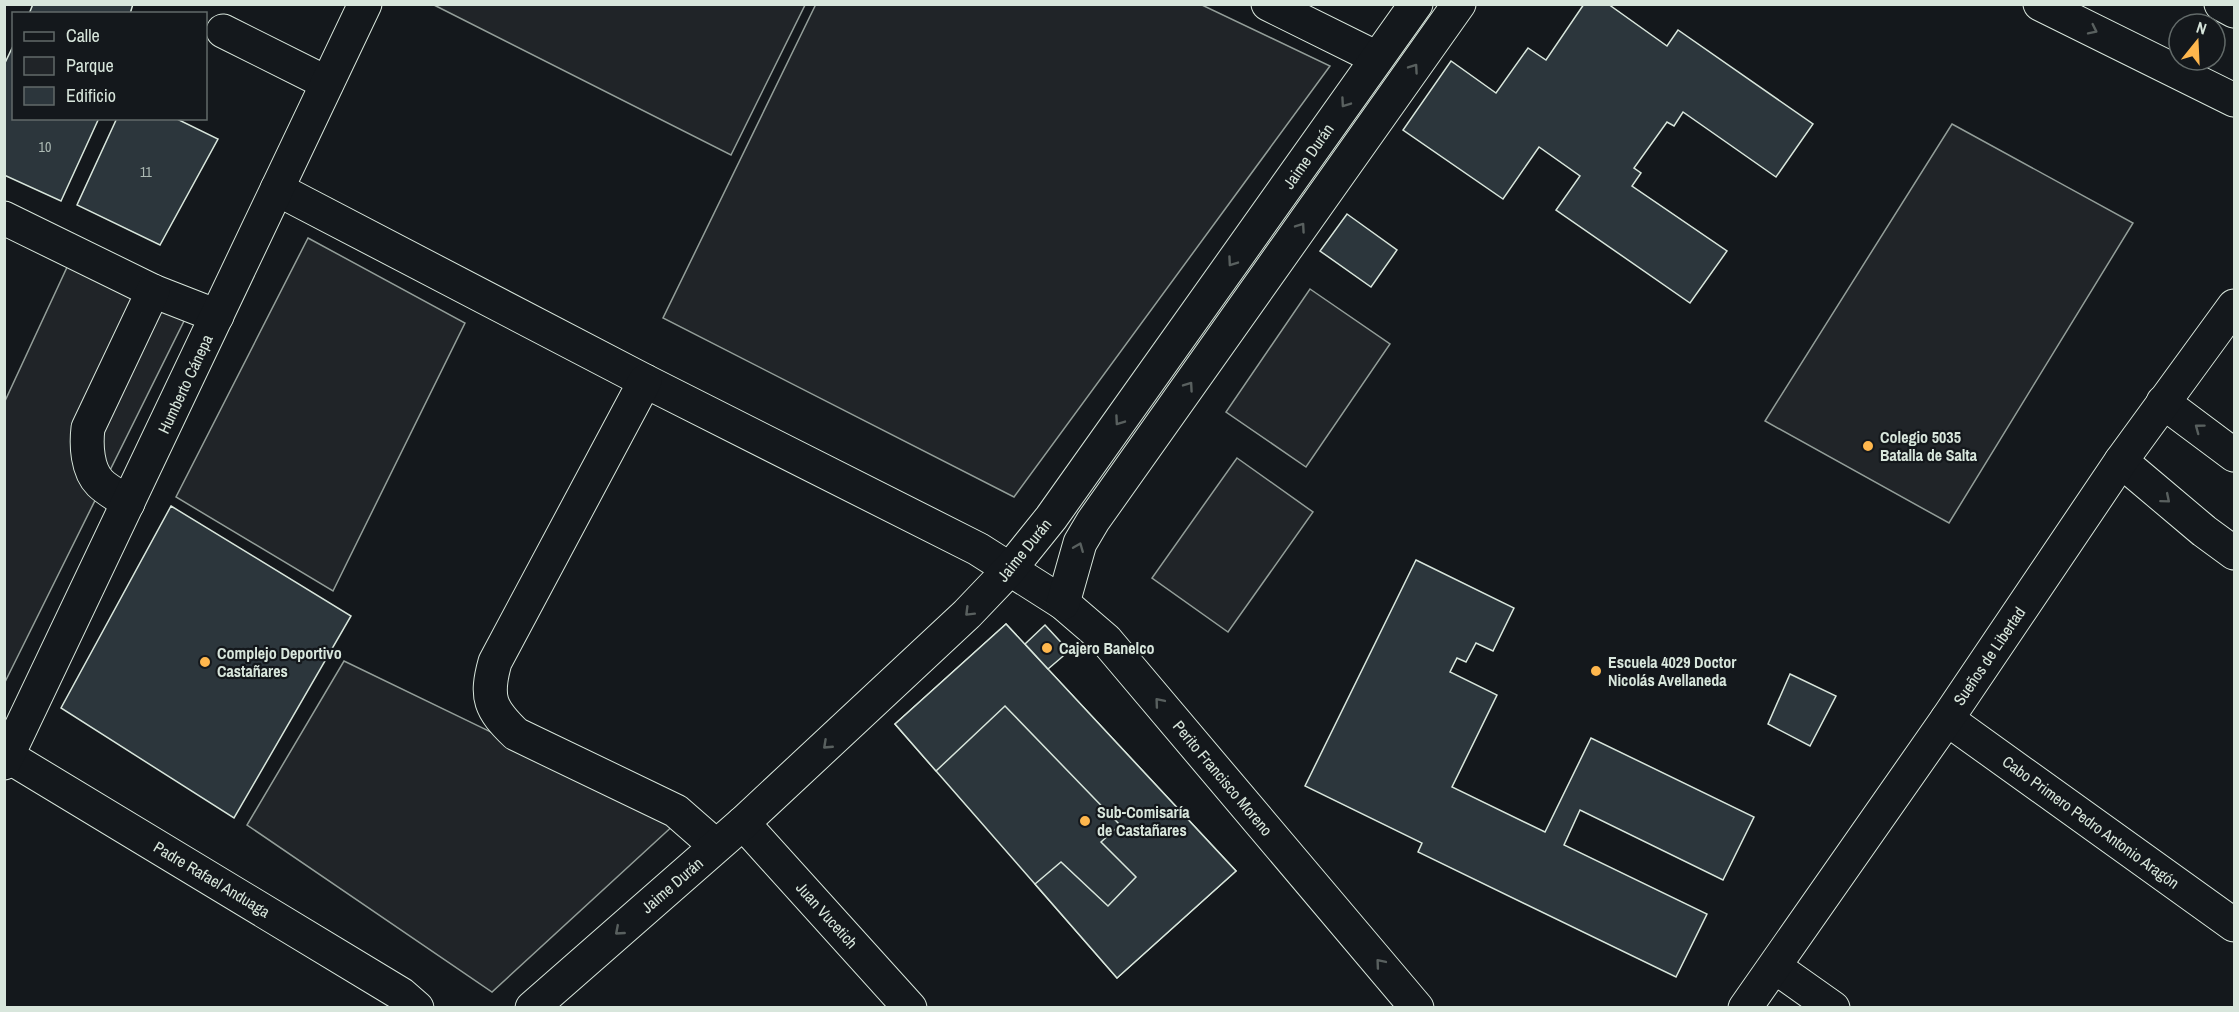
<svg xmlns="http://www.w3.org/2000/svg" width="2239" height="1012" viewBox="0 0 2239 1012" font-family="'Archivo Narrow',sans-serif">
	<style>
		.green { fill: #202428; stroke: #939e99; stroke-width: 1.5 }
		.building { fill: #2c363c; stroke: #d8e6dc; stroke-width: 1.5 }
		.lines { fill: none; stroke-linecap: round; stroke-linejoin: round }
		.minor-casing { stroke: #d8e6dc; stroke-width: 35 }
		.minor { stroke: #14181c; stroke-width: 33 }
		.oneway { stroke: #59605f }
		.poi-dot { fill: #ffb74d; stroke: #14181c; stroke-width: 2 }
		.labels { text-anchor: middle; stroke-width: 4.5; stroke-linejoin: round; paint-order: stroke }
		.number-label { font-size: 14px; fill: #adbab4 }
		.street-label { font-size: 16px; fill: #d8e6dc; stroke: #14181c }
		.poi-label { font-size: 16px; font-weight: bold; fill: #d8e6dc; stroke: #14181c; text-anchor: start }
	</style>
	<rect width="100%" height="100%" fill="#14181c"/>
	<g class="green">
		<polygon points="432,4 805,4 805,5 731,155"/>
		<polygon points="816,4 1202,5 1330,66 1014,497 663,318"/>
		<polygon points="1952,124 2133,223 1949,523 1765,421"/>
		<polygon points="308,238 465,323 333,591 176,497"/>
		<polygon points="69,263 185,319 5,682 5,401"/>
		<polygon points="1310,289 1390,344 1306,467 1226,412"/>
		<polygon points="1237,458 1313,512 1228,632 1152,578"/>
		<polygon points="344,661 677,822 492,992 247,825"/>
	</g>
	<g class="building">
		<polygon points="33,4 133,4 130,14 29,14"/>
		<polygon points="1584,4 1608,4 1667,46 1678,30 1813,124 1776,177 1683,112 1674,126 1667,122 1634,168 1641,173 1632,186 1727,251 1690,303 1556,210 1580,176 1539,147 1503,199 1403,130 1451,61 1496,93 1528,48 1546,60"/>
		<polygon points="13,46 14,118 99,118 61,201 4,175 4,65"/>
		<polygon points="117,118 175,118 218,139 160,245 77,205"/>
		<polygon points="1347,214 1397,250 1371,287 1320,251"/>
		<polygon points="171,506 351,616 234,818 61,708"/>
		<polygon points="1416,560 1514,608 1493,651 1476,643 1466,662 1457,658 1450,672 1497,695 1452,787 1545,832 1591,738 1754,817 1723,880 1580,810 1564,845 1707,914 1676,977 1418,852 1422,843 1305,786"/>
		<polygon points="1006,624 1236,871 1117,978 895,724"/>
		<polygon points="1006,624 1236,871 1117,978 1035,884 1061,862 1108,906 1136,877 1101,842 1120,825 1005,706 936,771 895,724"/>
		<polygon points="1045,625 1069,651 1048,669 1025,644"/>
		<polygon points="1790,674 1836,696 1810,746 1768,724"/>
	</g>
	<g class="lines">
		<defs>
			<g id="minor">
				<polyline points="1268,4 1377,58"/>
				<polyline points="2040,4 2234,100"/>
				<polyline points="2221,4 2234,11"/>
				<polyline points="223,31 327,83"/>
				<polyline points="277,189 645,381 978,549 1063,603 1106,640 1417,1008"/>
				<polyline points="4,218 153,291 217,316"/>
				<path d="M645 381 495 662C485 698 490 709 516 734L676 811 716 846"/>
				<polyline points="2163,402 2234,455"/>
				<polyline points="2121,461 2204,531 2234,553"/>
				<path d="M128 503C119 496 108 491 100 483 87 470 86 445 88 428L153 291"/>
				<polyline points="1063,603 1080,543 1093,521 1459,4"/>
				<polyline points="1947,719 2234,925"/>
				<polyline points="4,754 401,994 417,1008"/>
				<polyline points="4,763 365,4"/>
				<polyline points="743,823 910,1008"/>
				<polyline points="1775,967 1833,1008"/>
				<polyline points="532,1008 743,823 967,614 1010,569 1051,518 1416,4"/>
				<polyline points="1745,1008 1947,719 2121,461 2234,306"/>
			</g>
		</defs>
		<use href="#minor" class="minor-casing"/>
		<use href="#minor" class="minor"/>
	</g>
	<defs><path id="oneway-chevron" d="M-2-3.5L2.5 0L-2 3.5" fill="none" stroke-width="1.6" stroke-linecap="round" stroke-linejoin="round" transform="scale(1.5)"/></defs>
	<g class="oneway">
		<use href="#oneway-chevron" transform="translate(2093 30) rotate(26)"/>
		<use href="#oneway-chevron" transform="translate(1414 68) rotate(-55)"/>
		<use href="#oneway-chevron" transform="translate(1345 103) rotate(125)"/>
		<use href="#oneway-chevron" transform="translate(1301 227) rotate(-55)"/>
		<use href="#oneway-chevron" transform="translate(1232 262) rotate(125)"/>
		<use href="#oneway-chevron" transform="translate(1189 386) rotate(-55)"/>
		<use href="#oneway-chevron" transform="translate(1119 421) rotate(125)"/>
		<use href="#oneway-chevron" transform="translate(2199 428) rotate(-143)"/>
		<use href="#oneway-chevron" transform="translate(2166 499) rotate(40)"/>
		<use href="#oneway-chevron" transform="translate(1079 547) rotate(-68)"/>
		<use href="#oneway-chevron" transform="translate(969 612) rotate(135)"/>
		<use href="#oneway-chevron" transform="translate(1159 702) rotate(-130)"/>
		<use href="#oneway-chevron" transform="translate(827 745) rotate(137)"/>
		<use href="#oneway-chevron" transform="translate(619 931) rotate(139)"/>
		<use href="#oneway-chevron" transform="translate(1380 963) rotate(-130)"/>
	</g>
	<g class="poi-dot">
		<circle cx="1868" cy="446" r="6"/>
		<circle cx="1047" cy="648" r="6"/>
		<circle cx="205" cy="662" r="6"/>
		<circle cx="1596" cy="671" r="6"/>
		<circle cx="1085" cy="821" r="6"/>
	</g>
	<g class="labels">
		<g class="number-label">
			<text x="45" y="152">10</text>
			<text x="146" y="177">11</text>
		</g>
		<g class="street-label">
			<text transform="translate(1308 156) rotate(-55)" y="6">Jaime Durán</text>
			<text transform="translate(185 384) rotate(-65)" y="6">Humberto Cánepa</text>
			<text transform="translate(1024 550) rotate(-51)" y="6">Jaime Durán</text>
			<text transform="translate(1989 656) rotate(-56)" y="6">Sueños de Libertad</text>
			<text transform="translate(1223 778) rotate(50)" y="6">Perito Francisco Moreno</text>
			<text transform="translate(2091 822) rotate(36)" y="6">Cabo Primero Pedro Antonio Aragón</text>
			<text transform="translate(212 879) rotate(31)" y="6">Padre Rafael Anduaga</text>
			<text transform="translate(672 885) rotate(-41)" y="6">Jaime Durán</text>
			<text transform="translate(827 915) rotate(48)" y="6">Juan Vucetich</text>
		</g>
		<g class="poi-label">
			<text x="1880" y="443">Colegio 5035<tspan x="1880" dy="18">Batalla de Salta</tspan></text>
			<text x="1059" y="654">Cajero Banelco</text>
			<text x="217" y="659">Complejo Deportivo<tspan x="217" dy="18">Castañares</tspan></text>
			<text x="1608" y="668">Escuela 4029 Doctor<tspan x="1608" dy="18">Nicolás Avellaneda</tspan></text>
			<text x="1097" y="818">Sub-Comisaría<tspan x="1097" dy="18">de Castañares</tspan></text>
		</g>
	</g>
	<rect width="2239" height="1012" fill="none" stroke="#d8e6dc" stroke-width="12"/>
	<rect x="12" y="12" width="195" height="108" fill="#14181c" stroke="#626a69" stroke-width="1.5"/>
	<rect x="24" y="32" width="30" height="9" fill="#14181c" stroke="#626a69" stroke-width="1.5"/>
	<text x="66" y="42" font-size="18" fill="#d8e6dc">Calle</text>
	<rect x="24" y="57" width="30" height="18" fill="#202428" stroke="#626a69" stroke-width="1.5"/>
	<text x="66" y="72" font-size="18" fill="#d8e6dc">Parque</text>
	<rect x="24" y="87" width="30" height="18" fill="#2c363c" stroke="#626a69" stroke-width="1.5"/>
	<text x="66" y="102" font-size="18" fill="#d8e6dc">Edificio</text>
	<g transform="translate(2197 42) rotate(18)"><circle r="28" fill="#14181c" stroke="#626a69" stroke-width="1.5"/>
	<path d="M0-4.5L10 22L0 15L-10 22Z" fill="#ffb74d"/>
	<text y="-9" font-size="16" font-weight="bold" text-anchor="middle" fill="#d8e6dc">N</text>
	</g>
</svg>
